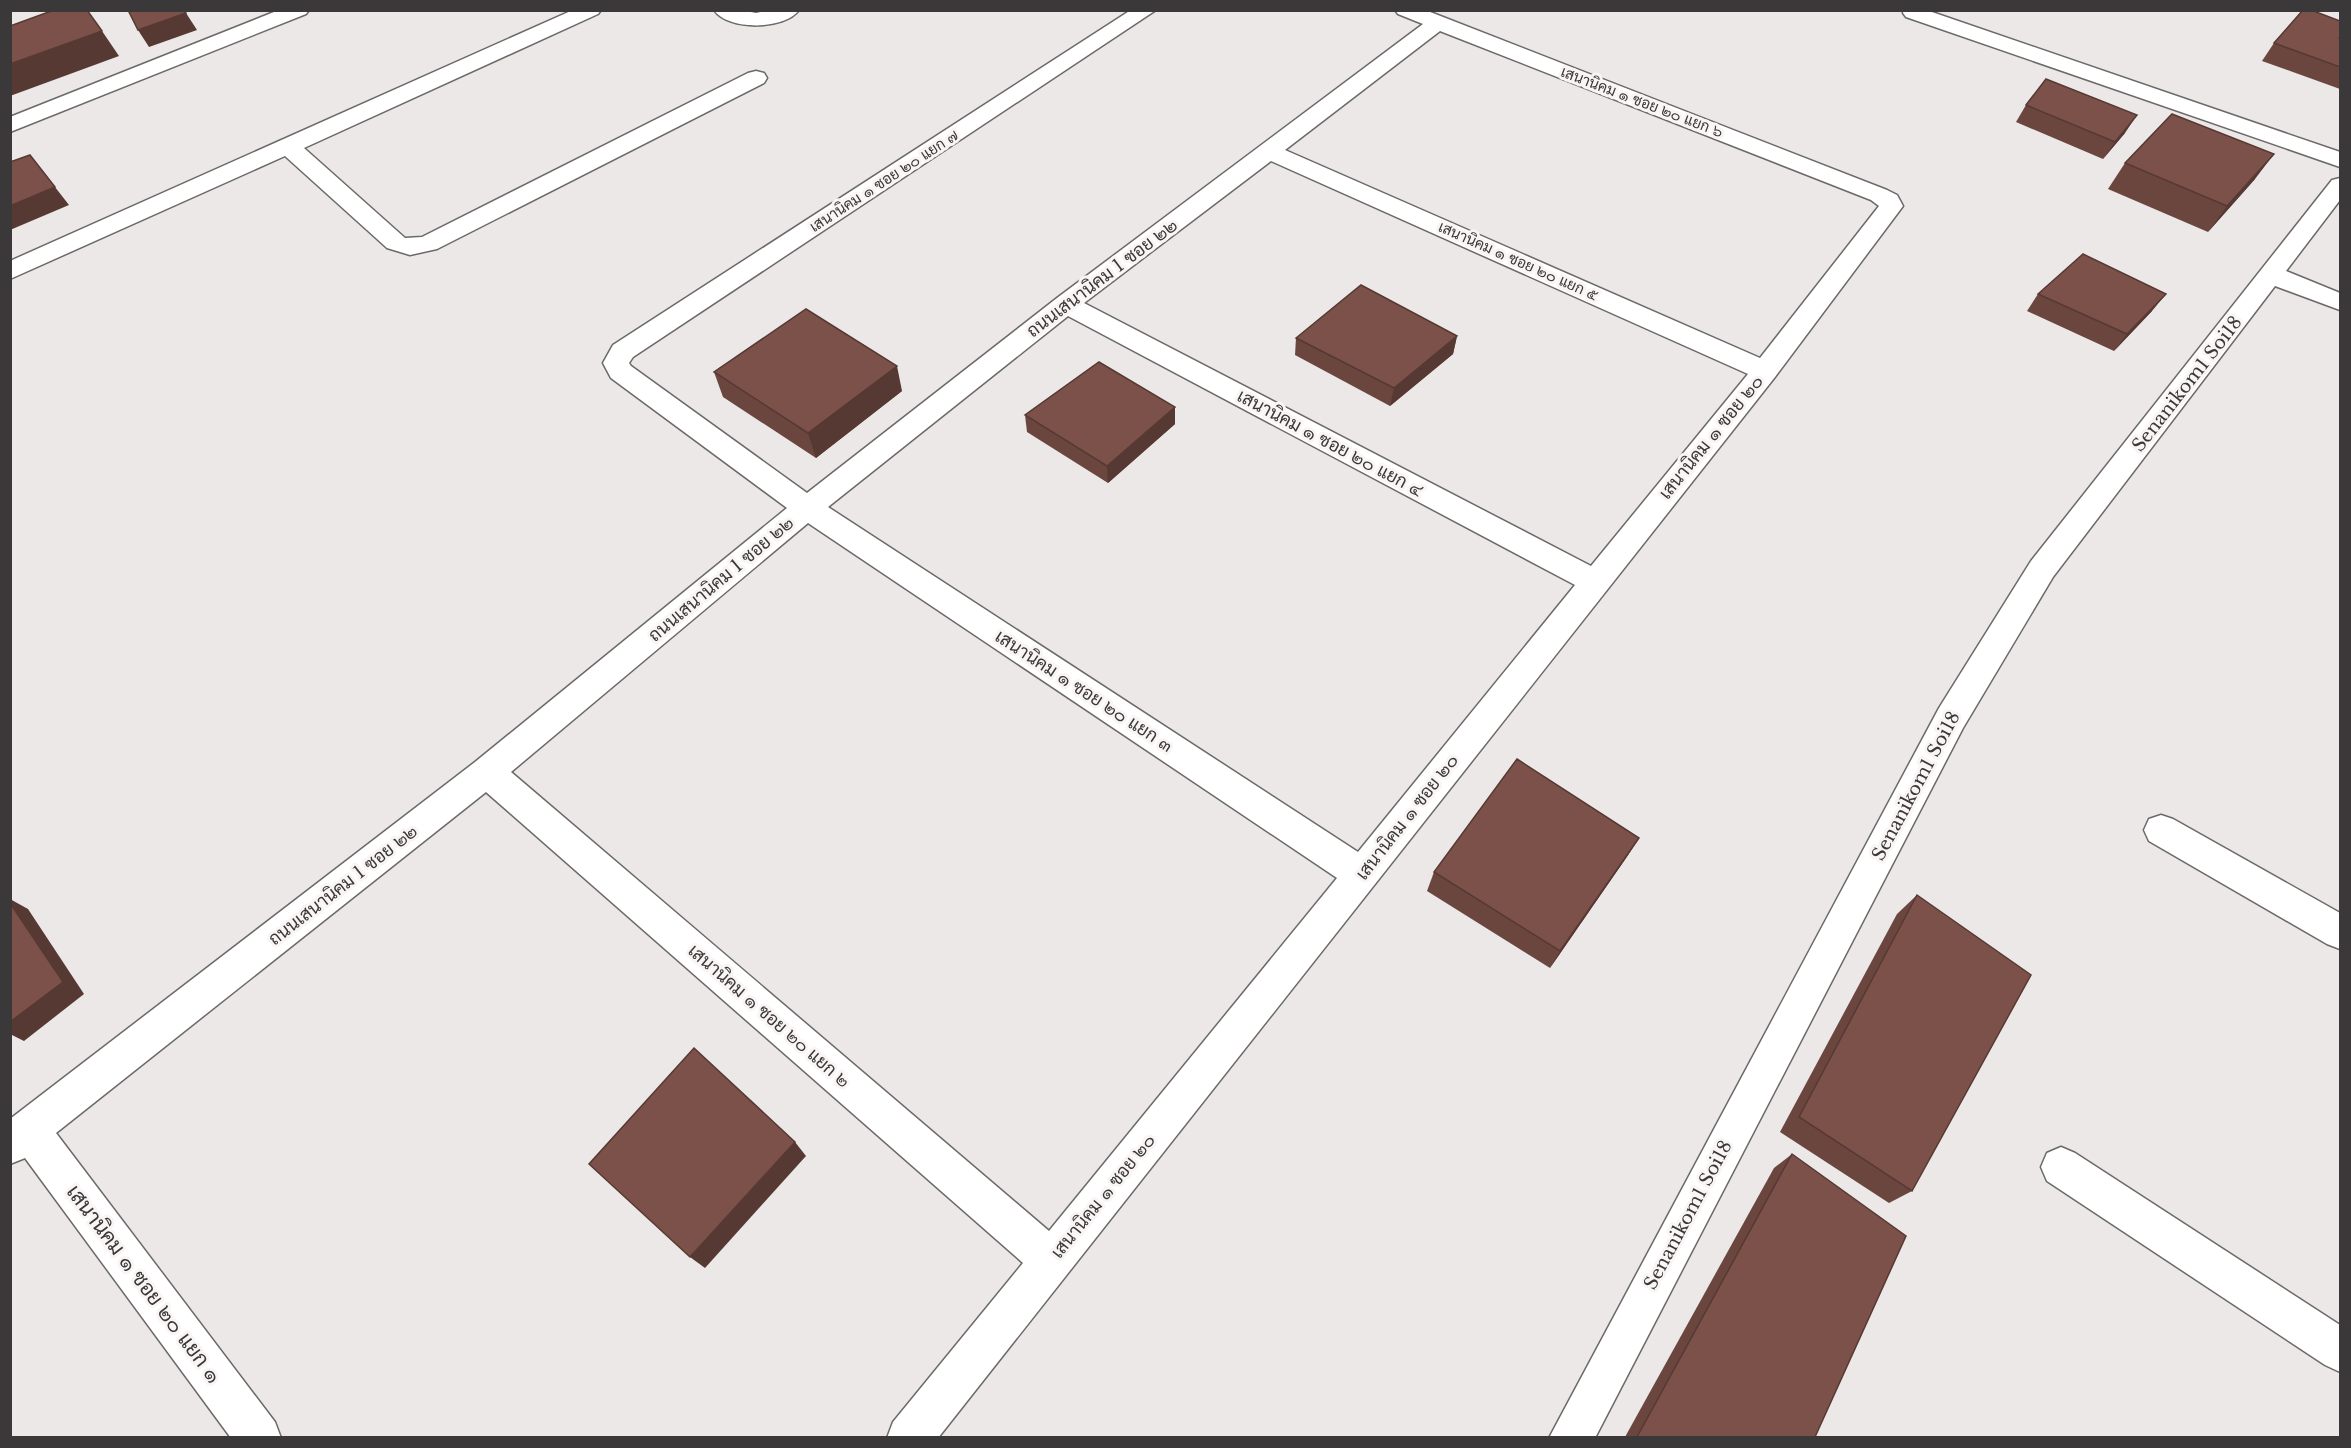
<svg xmlns="http://www.w3.org/2000/svg" width="2351" height="1448" viewBox="0 0 2351 1448" font-family="'Libre Baskerville',Sarabun,serif">
	<style>
		.lines { fill: none; stroke-linecap: round; stroke-linejoin: round }
		.minor-casing { stroke: #6c6968; stroke-width: 3 }
		.minor { fill: #fff; fill-rule: evenodd }
		.wall { fill: #6b463f }
		.shaded-wall { fill: #573933 }
		.building { fill: #7c5149; stroke: #573933; stroke-width: 1.5 }
		.labels { text-anchor: middle; stroke-width: 6; stroke-linejoin: round; paint-order: stroke }
		.far-street-label { font-size: 15px; fill: #3a3838; stroke: #f9f5f4 }
		.street-label { font-size: 18px; fill: #3a3838; stroke: #f9f5f4 }
		.near-street-label { font-size: 21px; fill: #3a3838; stroke: #f9f5f4 }
	</style>
	<rect width="100%" height="100%" fill="#ebe8e7"/>
	<g class="lines">
		<defs>
			<g id="minor">
				<polygon points="279,10 309,10 306,14 10,132 10,117"/>
				<polygon points="573,10 601,10 598,14 304,148 405,238 422,237 748,73 756,71 764,73 767,78 764,83 437,249 410,255 387,248 285,156 10,279 10,261"/>
				<path d="M714 10H741L756 13 770 10H799C785 30 728 31 714 10Z"/>
				<path d="M1131 10H1156L633 357 629 363 631 366 807 493 1057 298 1423 24 1398 14 1395 10H1425L1887 190 1897 195 1903 206 1775 377 938 1438H887L893 1422 1023 1263 486 792 56 1133 275 1422 281 1438H231L25 1158 10 1164V1119L475 762 787 508 611 378 603 363 613 345ZM1440 31 1871 200 1879 206 1760 358 1285 150ZM1271 161 1748 374 1591 566 1084 303ZM1068 316 1575 585 1358 852 828 507ZM808 523 1337 878 1049 1231 511 772Z"/>
				<polygon points="1904,10 1926,10 2340,152 2340,167 1906,17 1903,13"/>
				<polygon points="2340,178 2340,200 2286,271 2340,293 2340,310 2275,286 2053,577 1963,728 1595,1438 1549,1438 1939,708 2031,561 2332,180"/>
				<polygon points="2161,815 2173,819 2340,913 2340,949 2327,944 2149,841 2144,830 2149,819"/>
				<polygon points="2061,1147 2075,1153 2340,1325 2340,1372 2325,1365 2047,1181 2041,1167 2047,1153"/>
			</g>
		</defs>
		<use href="#minor" class="minor-casing"/>
		<use href="#minor" class="minor"/>
	</g>
	<g class="wall">
		<polygon points="2340,37 2339,39 2340,39 2340,89 2262,61 2274,43"/>
		<polygon points="2026,105 2125,133 2103,159 2016,122"/>
		<polygon points="2125,163 2255,179 2208,232 2108,189"/>
		<polygon points="2038,294 2152,311 2114,351 2027,311"/>
		<polygon points="1457,336 1453,354 1390,406 1295,355 1296,338"/>
		<polygon points="714,372 902,391 816,458 723,397"/>
		<polygon points="1175,407 1175,424 1108,483 1027,432 1025,415"/>
		<polygon points="1639,838 1626,858 1550,968 1427,891 1434,872"/>
		<polygon points="1917,895 1912,1191 1889,1203 1780,1132 1897,914"/>
		<polygon points="1792,1154 1815,1437 1625,1437 1774,1168"/>
	</g>
	<g class="shaded-wall">
		<polygon points="186,13 197,30 149,47 138,30"/>
		<polygon points="102,31 119,56 10,96 10,64"/>
		<polygon points="2137,115 2125,133 2103,159 2115,142"/>
		<polygon points="2274,154 2255,179 2208,232 2227,206"/>
		<polygon points="30,155 69,205 10,230 10,206"/>
		<polygon points="2166,294 2152,311 2114,351 2127,334"/>
		<polygon points="1457,336 1453,354 1390,406 1394,388"/>
		<polygon points="897,366 902,391 816,458 808,433"/>
		<polygon points="1175,407 1175,424 1108,483 1107,466"/>
		<polygon points="1639,838 1626,858 1550,968 1560,951"/>
		<polygon points="10,899 28,909 84,994 24,1041 10,1034"/>
		<polygon points="795,1142 806,1156 705,1268 690,1257"/>
	</g>
	<g class="building">
		<polygon points="54,10 87,10 102,31 10,64 10,26"/>
		<polygon points="128,10 184,10 186,13 138,30"/>
		<polygon points="2303,10 2311,10 2340,21 2340,36 2339,38 2340,39 2340,67 2274,43"/>
		<polygon points="2046,79 2137,115 2115,142 2026,105"/>
		<polygon points="2172,114 2274,154 2227,206 2125,163"/>
		<polygon points="30,155 55,187 10,206 10,162"/>
		<polygon points="2083,254 2166,294 2127,334 2038,294"/>
		<polygon points="1361,285 1457,336 1394,388 1296,338"/>
		<polygon points="806,309 897,366 808,433 714,372"/>
		<polygon points="1099,362 1175,407 1107,466 1025,415"/>
		<polygon points="1517,759 1639,838 1560,951 1434,872"/>
		<polygon points="1917,895 2031,975 1912,1191 1799,1117"/>
		<polygon points="10,903 63,982 10,1022"/>
		<polygon points="694,1048 795,1142 690,1257 589,1164"/>
		<polygon points="1792,1154 1906,1236 1815,1437 1637,1437"/>
	</g>
	<g class="labels">
		<g class="far-street-label">
			<text transform="translate(1642 102) rotate(21)" y="5">เสนานิคม ๑ ซอย ๒๐ แยก ๖</text>
			<text transform="translate(884 181) rotate(-33)" y="5">เสนานิคม ๑ ซอย ๒๐ แยก ๗</text>
			<text transform="translate(1518 261) rotate(24)" y="5">เสนานิคม ๑ ซอย ๒๐ แยก ๕</text>
		</g>
		<g class="street-label">
			<text transform="translate(1102 278) rotate(-37)" y="6">ถนนเสนานิคม 1 ซอย ๒๒</text>
			<text transform="translate(2187 384) rotate(-52)" y="6">Senanikom1 Soi18</text>
			<text transform="translate(1711 437) rotate(-51)" y="6">เสนานิคม ๑ ซอย ๒๐</text>
			<text transform="translate(1330 443) rotate(28)" y="6">เสนานิคม ๑ ซอย ๒๐ แยก ๔</text>
			<text transform="translate(721 579) rotate(-40)" y="6">ถนนเสนานิคม 1 ซอย ๒๒</text>
			<text transform="translate(1084 691) rotate(33)" y="6">เสนานิคม ๑ ซอย ๒๐ แยก ๓</text>
			<text transform="translate(1916 786) rotate(-62)" y="6">Senanikom1 Soi18</text>
			<text transform="translate(1407 817) rotate(-52)" y="6">เสนานิคม ๑ ซอย ๒๐</text>
			<text transform="translate(343 885) rotate(-38)" y="6">ถนนเสนานิคม 1 ซอย ๒๒</text>
			<text transform="translate(769 1016) rotate(41)" y="6">เสนานิคม ๑ ซอย ๒๐ แยก ๒</text>
			<text transform="translate(1103 1196) rotate(-51)" y="6">เสนานิคม ๑ ซอย ๒๐</text>
			<text transform="translate(1688 1215) rotate(-62)" y="6">Senanikom1 Soi18</text>
		</g>
		<g class="near-street-label">
			<text transform="translate(144 1284) rotate(53)" y="7">เสนานิคม ๑ ซอย ๒๐ แยก ๑</text>
		</g>
	</g>
	<rect width="2351" height="1448" fill="none" stroke="#3a3838" stroke-width="24"/>
</svg>
